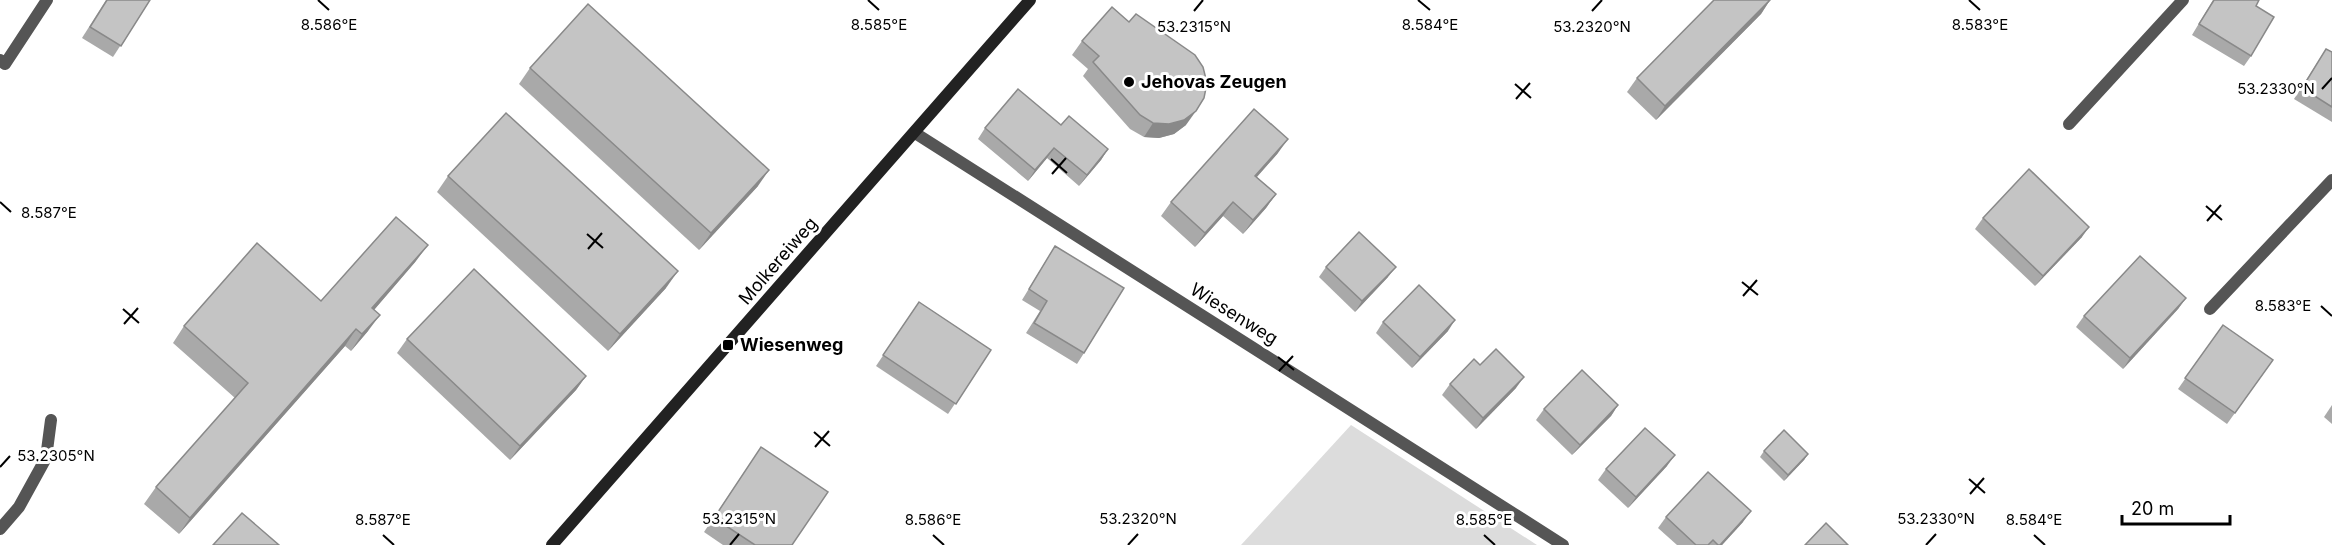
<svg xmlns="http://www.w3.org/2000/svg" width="2332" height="545" viewBox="0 0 2332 545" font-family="Inter,sans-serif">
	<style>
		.grass { fill: #dcdcdc }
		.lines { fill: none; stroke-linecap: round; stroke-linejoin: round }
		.lane { stroke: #555; stroke-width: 12 }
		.street { stroke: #555; stroke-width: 12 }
		.secondary { stroke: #222; stroke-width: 12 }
		.wall { fill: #a9a9a9 }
		.shaded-wall { fill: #898989 }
		.building { fill: #c4c4c4; stroke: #898989; stroke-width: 1.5 }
		.ticks { fill: none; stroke: #000; stroke-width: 2 }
		.poi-dot { fill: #000; stroke: #fff; stroke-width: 2 }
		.labels { text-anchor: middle; stroke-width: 6; stroke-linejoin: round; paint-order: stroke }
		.poi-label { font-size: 18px; font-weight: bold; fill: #000; stroke: #fff; text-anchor: start }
		.street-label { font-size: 18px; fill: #000; stroke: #fff }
		.ticks-label { font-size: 15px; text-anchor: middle; fill: #000; stroke: #fff; stroke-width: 6; stroke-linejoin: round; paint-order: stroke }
	</style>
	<rect width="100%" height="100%" fill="#fff"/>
	<polygon class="grass" points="1351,425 1537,545 1241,545"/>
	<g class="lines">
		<g class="lane">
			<polyline points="2069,124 2183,0"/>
			<polyline points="2210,309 2332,180"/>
		</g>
		<g class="street">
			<polyline points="0,60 5,64 47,0"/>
			<polyline points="915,133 1563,545"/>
			<polyline points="0,529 19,507 46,458 51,420"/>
		</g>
		<polyline class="secondary" points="552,545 1030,0"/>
	</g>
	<g class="wall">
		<polygon points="106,0 150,0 113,57 82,38"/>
		<polygon points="1770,0 1761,14 1656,120 1627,92 1637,78"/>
		<polygon points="2213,0 2259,0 2256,6 2251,56 2244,66 2192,35"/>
		<polygon points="1082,41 1186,125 1174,134 1159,138 1144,137 1130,129 1083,76 1088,69 1072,55"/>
		<polygon points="2326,49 2332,52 2332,122 2294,99"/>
		<polygon points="530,68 758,186 699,250 519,84"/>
		<polygon points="1061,125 1108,149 1101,160 1079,186 1047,158 1028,181 978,139 985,128"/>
		<polygon points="1278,153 1257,177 1276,194 1266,208 1243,234 1223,216 1195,247 1161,216 1171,202"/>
		<polygon points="448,176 666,288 608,351 437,192"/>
		<polygon points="1983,218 2082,237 2035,286 1975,229"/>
		<polygon points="1055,246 1084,353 1077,364 1026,333 1040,311 1022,300"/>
		<polygon points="416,261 374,310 368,331 351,351 345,346 179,534 144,504 156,487 235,398 173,343 184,326 321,301"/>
		<polygon points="1326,267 1388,277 1355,312 1319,277"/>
		<polygon points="2186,298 2178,309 2123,369 2076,327 2084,316"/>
		<polygon points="919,302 991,350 948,414 876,366"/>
		<polygon points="1383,322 1448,331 1412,368 1376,333"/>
		<polygon points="2223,325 2273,360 2227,424 2178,389"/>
		<polygon points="407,339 586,376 576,390 510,460 397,353"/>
		<polygon points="1480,365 1516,388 1476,429 1442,395 1450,384"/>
		<polygon points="1618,405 1611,416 1572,455 1536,420 1544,409"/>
		<polygon points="2332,405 2332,424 2324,417"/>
		<polygon points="1764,451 1808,454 1804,460 1784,481 1760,457"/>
		<polygon points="751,462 792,545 723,545 704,532"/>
		<polygon points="1667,466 1628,508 1598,480 1606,469"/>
		<polygon points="1666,517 1743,522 1722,545 1677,545 1658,528"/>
	</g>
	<g class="shaded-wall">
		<polygon points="1770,0 1761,14 1656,120 1665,106"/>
		<polygon points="1196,111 1186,125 1174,134 1159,138 1144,137 1153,123"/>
		<polygon points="1288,139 1278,153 1245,190 1255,176"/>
		<polygon points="1054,148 1047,158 1028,181 1035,170"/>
		<polygon points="1108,149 1101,160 1079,186 1087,175"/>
		<polygon points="769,170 758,186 699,250 711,233"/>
		<polygon points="1276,194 1266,208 1243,234 1253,220"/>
		<polygon points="1233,202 1223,216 1195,247 1205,233"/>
		<polygon points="2089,227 2082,237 2035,286 2043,276"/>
		<polygon points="428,245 416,261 361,325 372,308"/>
		<polygon points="1396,267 1388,277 1355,312 1362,301"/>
		<polygon points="678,271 666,288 608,351 620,334"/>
		<polygon points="2186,298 2178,309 2123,369 2130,358"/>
		<polygon points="380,315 368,331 351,351 362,334"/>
		<polygon points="1455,320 1448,331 1412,368 1420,357"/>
		<polygon points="356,329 345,346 179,534 190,518"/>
		<polygon points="586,376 576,390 510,460 520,446"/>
		<polygon points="1524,377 1516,388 1476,429 1483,418"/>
		<polygon points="1618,405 1611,416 1572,455 1580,445"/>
		<polygon points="1808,454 1804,460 1784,481 1788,475"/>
		<polygon points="1675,455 1667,466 1628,508 1636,497"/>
		<polygon points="1751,511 1743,522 1722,545 1720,545"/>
	</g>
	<g class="building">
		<polygon points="107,0 150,0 121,46 90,27"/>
		<polygon points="1714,0 1770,0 1665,106 1637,78"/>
		<polygon points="2214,0 2259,0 2256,6 2274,17 2251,56 2199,24"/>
		<polygon points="588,4 769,170 711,233 530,68"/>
		<polygon points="1112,7 1129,22 1136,14 1195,55 1203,67 1207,83 1204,98 1196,111 1184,120 1169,124 1153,123 1140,115 1093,62 1099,56 1082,41"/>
		<polygon points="2326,49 2332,52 2332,107 2302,88"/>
		<polygon points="1018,89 1061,125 1069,116 1108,149 1087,175 1054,148 1035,170 985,128"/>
		<polygon points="1254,109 1288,139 1255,176 1276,194 1253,220 1233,202 1205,233 1171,202"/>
		<polygon points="506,113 678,271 620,334 448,176"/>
		<polygon points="2029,169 2089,227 2043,276 1983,218"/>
		<polygon points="396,217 428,245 372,308 380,315 362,334 356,329 190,518 156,487 248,383 184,326 257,243 321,301"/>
		<polygon points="1359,232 1396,267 1362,301 1326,267"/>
		<polygon points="1055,246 1124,288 1084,353 1034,323 1047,301 1029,289"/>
		<polygon points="2140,256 2186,298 2130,358 2084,316"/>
		<polygon points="474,269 586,376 520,446 407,339"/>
		<polygon points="1419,285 1455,320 1420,357 1383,322"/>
		<polygon points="919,302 991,350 956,404 883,355"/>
		<polygon points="2223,325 2273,360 2235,413 2185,378"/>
		<polygon points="1496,349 1524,377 1483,418 1450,384 1474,359 1480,365"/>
		<polygon points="1582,370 1618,405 1580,445 1544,409"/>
		<polygon points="1645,428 1675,455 1636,497 1606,469"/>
		<polygon points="1784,430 1808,454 1788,475 1764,451"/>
		<polygon points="761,447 828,492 792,545 755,545 714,518"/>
		<polygon points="1708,472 1751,511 1720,545 1718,545 1713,540 1708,545 1696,545 1666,517"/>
		<polygon points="242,513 279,545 213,545"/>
		<polygon points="1826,523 1848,545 1805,545"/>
	</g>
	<path class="ticks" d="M318 0 329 10M868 0 879 10M1418 0 1430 10M1969 0 1980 10M1194 11 1203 0M1592 11 1602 0M1515 84 1531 98M2322 89 2332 78M1516 99 1530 83M1051 159 1067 173M1052 174 1066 158M0 202 11 212M2206 206 2222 220M2207 221 2221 205M587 234 603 248M588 249 602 233M1742 282 1758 295M1743 296 1757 280M2321 306 2332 316M123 309 139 323M124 324 138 308M1278 357 1294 370M1279 371 1293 356M814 432 830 446M815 447 829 431M0 467 10 456M1969 479 1985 493M1970 494 1984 478M383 535 394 545M933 535 944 545M1484 535 1495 545M2034 535 2045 545M730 545 739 534M1128 545 1138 534M1926 545 1936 534"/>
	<g class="poi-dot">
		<circle cx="1129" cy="82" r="6"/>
		<rect x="722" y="339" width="12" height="12" rx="3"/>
	</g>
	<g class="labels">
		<g class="poi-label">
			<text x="1141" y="88">Jehovas Zeugen</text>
			<text x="740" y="351">Wiesenweg</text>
		</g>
		<g class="street-label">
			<text transform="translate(778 261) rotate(-49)" y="6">Molkereiweg</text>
			<text transform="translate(1234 314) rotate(32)" y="6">Wiesenweg</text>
		</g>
	</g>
	<g class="ticks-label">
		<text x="329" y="30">8.586°E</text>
		<text x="879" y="30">8.585°E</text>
		<text x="1430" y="30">8.584°E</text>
		<text x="1980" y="30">8.583°E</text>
		<text x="1194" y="32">53.2315°N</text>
		<text x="1592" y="32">53.2320°N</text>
		<text x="2276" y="94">53.2330°N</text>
		<text x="49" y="218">8.587°E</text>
		<text x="2283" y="311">8.583°E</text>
		<text x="56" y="461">53.2305°N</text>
		<text x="739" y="524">53.2315°N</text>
		<text x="1138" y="524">53.2320°N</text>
		<text x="1936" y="524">53.2330°N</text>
		<text x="383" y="525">8.587°E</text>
		<text x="933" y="525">8.586°E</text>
		<text x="1484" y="525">8.585°E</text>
		<text x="2034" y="525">8.584°E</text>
	</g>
	<path d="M2122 515v9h108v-9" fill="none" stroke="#000000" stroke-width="3"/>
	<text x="2131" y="515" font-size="18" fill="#000000" stroke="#ffffff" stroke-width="4.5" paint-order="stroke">20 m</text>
</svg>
